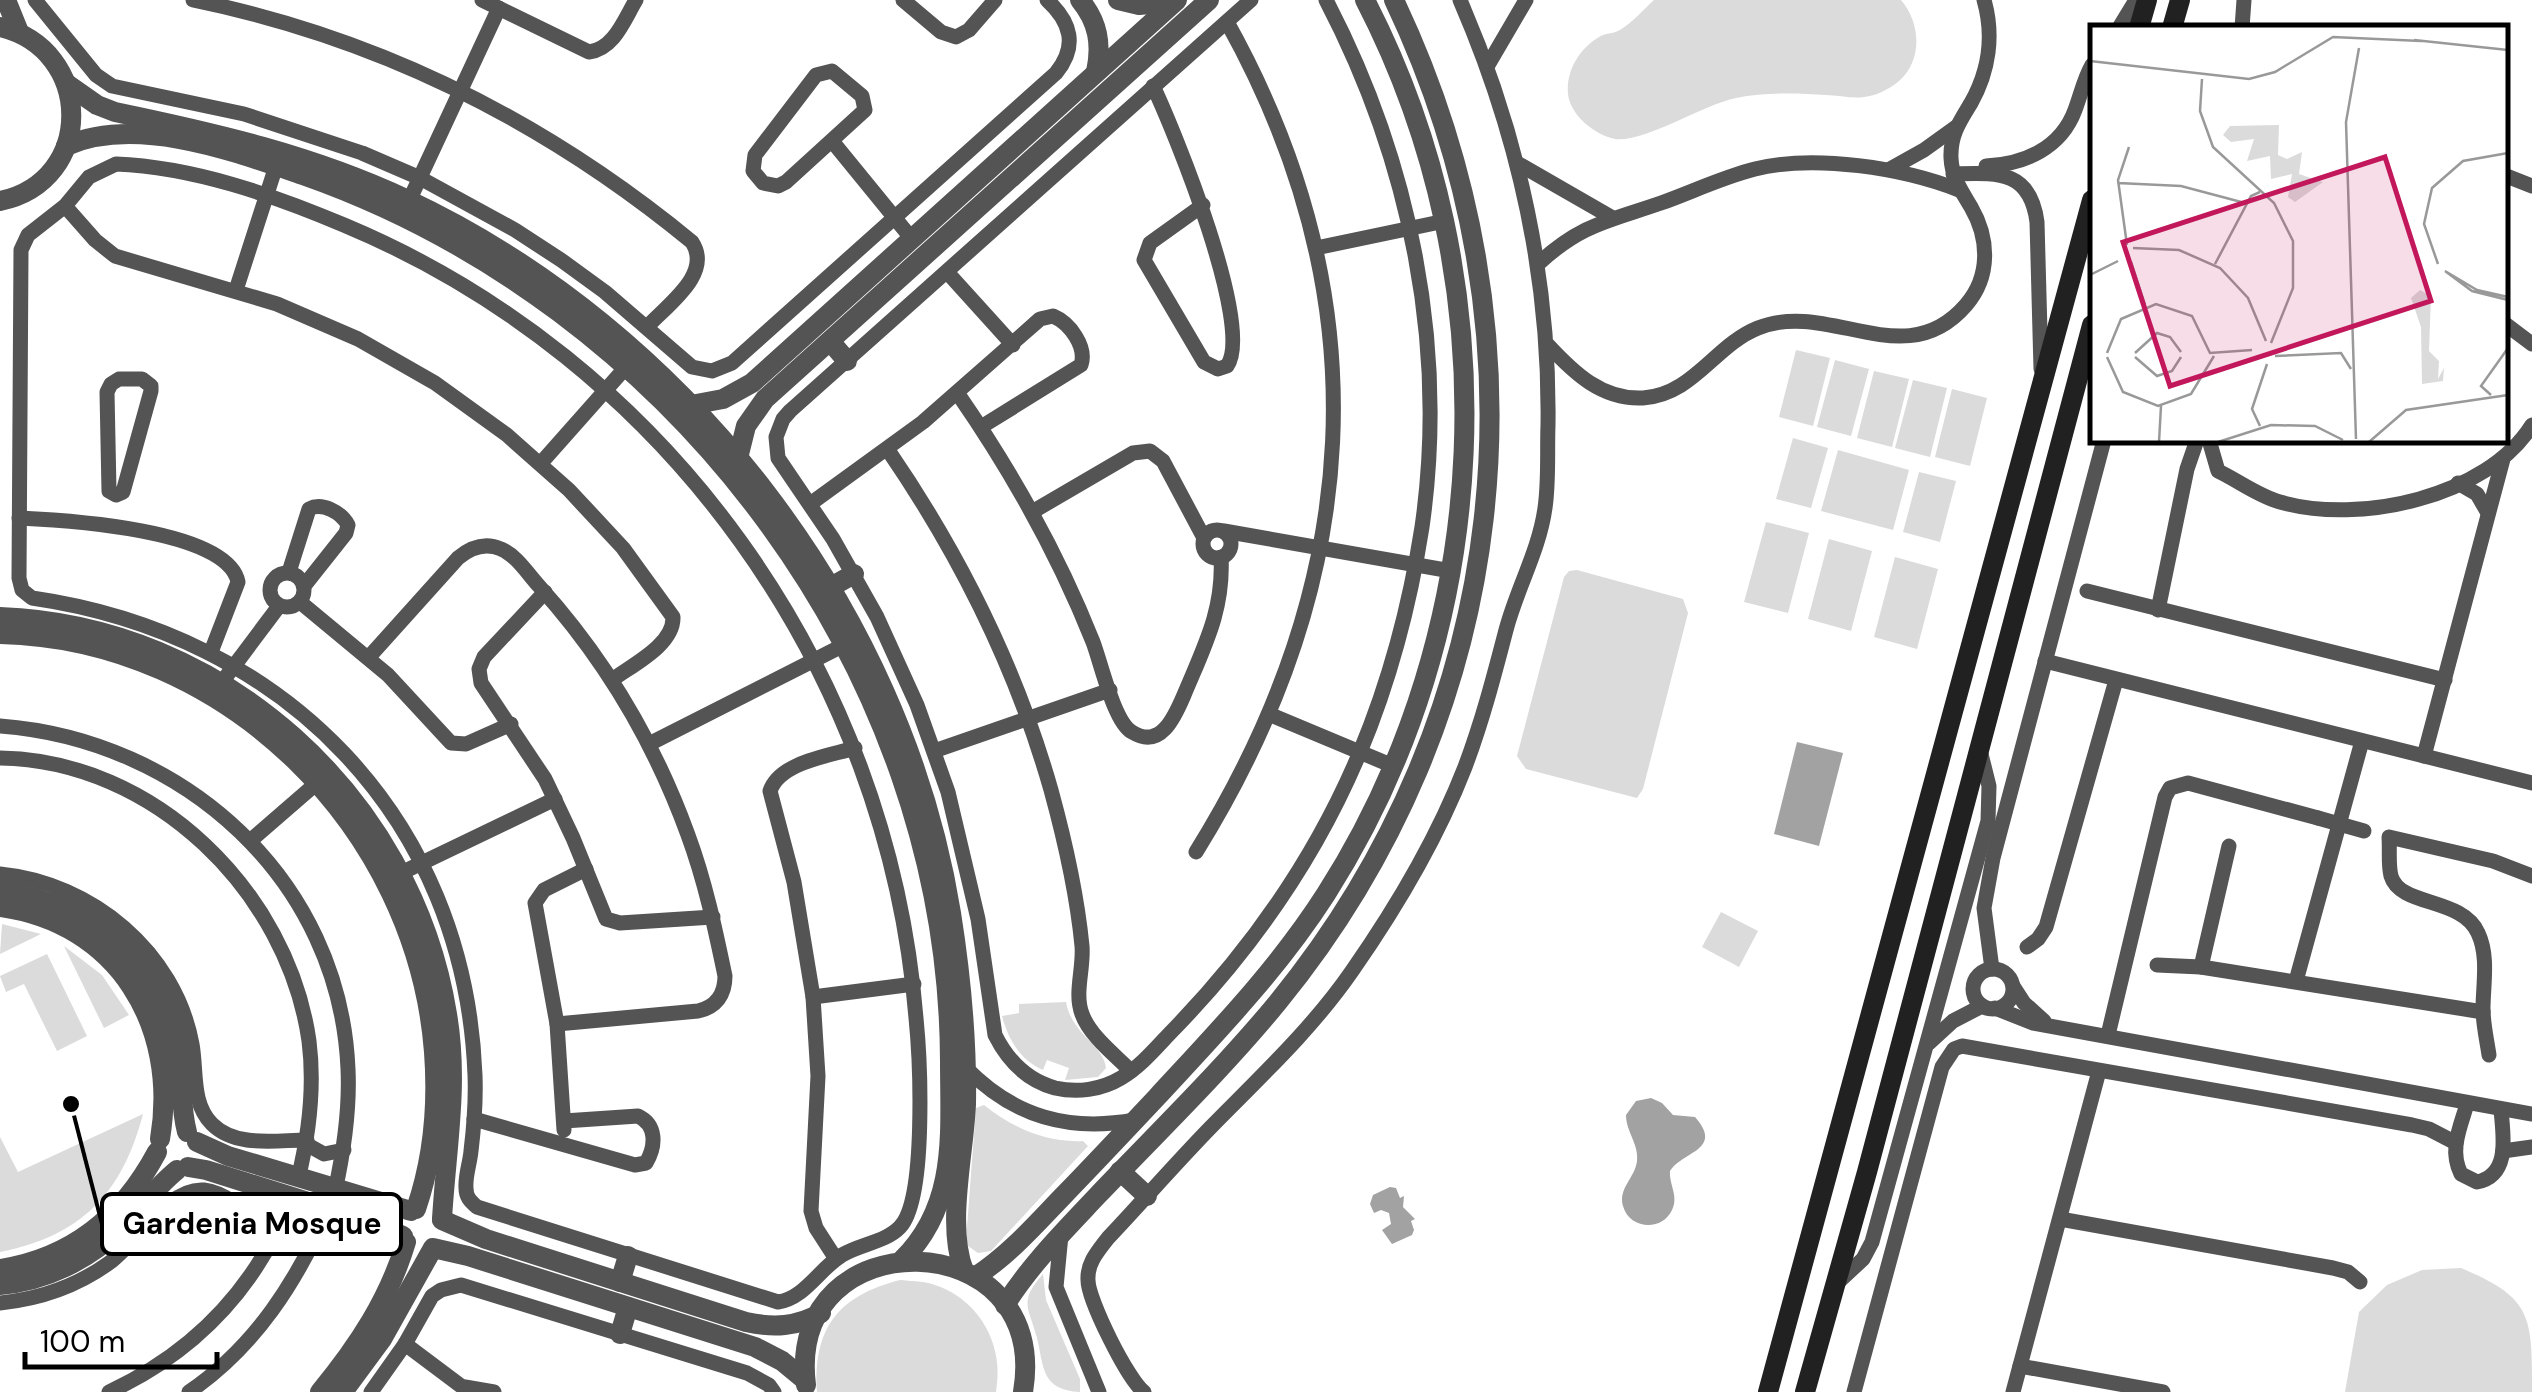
<svg xmlns="http://www.w3.org/2000/svg" width="2532" height="1392" viewBox="0 0 2532 1392" font-family="'DM Sans',sans-serif">
	<style>
		.green { fill: #dbdbdb }
		.water { fill: #a2a2a2 }
		.lines { fill: none; stroke-linecap: round; stroke-linejoin: round }
		.minor { stroke: #545454; stroke-width: 15 }
		.tertiary { stroke: #545454; stroke-width: 20 }
		.secondary { stroke: #212121; stroke-width: 20 }
		.minor-bridge { stroke: #545454; stroke-width: 15 }
		.inset-road { fill: none; stroke: #999; stroke-width: 2.5 }
		.view { fill: #c2185b; fill-opacity: 0.15; stroke: #c2185b; stroke-width: 5 }
		.inset-edge { fill: none; stroke: #000; stroke-width: 5 }
		.leader { fill: none; stroke: #000; stroke-width: 4 }
		.callout-dot { fill: #000; stroke: #fff; stroke-width: 4 }
		.callout { fill: #fff; stroke: #000; stroke-width: 4 }
		.callout-label { font-size: 30px; text-anchor: middle; font-weight: bold; fill: #000 }
	</style>
	<rect width="100%" height="100%" fill="#fff"/>
	<g class="green">
		<path d="M1654 0H1901C1921 23 1923 61 1898 82 1889 89 1876 96 1864 97 1853 99 1838 95 1826 95 1797 93 1765 92 1736 98 1702 105 1644 143 1615 139 1595 135 1570 115 1568 94 1566 71 1579 49 1599 37 1605 33 1613 34 1620 30 1632 23 1643 10 1654 0Z"/>
		<polygon points="1796,350 1830,358 1813,426 1779,417"/>
		<polygon points="1835,360 1869,369 1851,436 1817,427"/>
		<polygon points="1874,371 1909,379 1892,447 1857,438"/>
		<polygon points="1913,380 1947,388 1930,457 1895,448"/>
		<polygon points="1952,389 1987,398 1970,466 1935,457"/>
		<polygon points="1793,438 1828,448 1811,508 1776,499"/>
		<polygon points="1838,450 1909,470 1893,530 1821,511"/>
		<polygon points="1919,472 1956,481 1940,542 1903,532"/>
		<polygon points="1766,522 1809,533 1788,613 1744,602"/>
		<polygon points="1829,539 1872,551 1851,631 1808,619"/>
		<polygon points="1895,557 1938,569 1917,649 1874,637"/>
		<polygon points="1577,570 1683,599 1688,613 1643,789 1637,798 1526,769 1517,756 1564,577 1569,571"/>
		<polygon points="1721,912 1758,931 1739,967 1702,947"/>
		<polygon points="2,924 41,934 0,954"/>
		<polygon points="64,946 102,975 129,1015 104,1028"/>
		<polygon points="47,954 87,1036 57,1051 24,984 6,992 0,976"/>
		<path d="M1066 1002C1072 1035 1103 1044 1106 1068L1098 1077 1065 1080 1069 1068 1047 1060 1043 1070C1020 1060 1008 1039 1002 1016L1019 1013V1004Z"/>
		<path d="M984 1105C1013 1128 1046 1143 1083 1141L1088 1146 991 1251 978 1253 968 1246 966 1240 976 1108Z"/>
		<path d="M143 1114C122 1194 81 1236 0 1252V1137L18 1172Z"/>
		<path d="M2461 1268C2532 1298 2532 1315 2532 1392H2345L2359 1312 2387 1285 2422 1270Z"/>
		<path d="M1043 1274 1046 1300 1080 1379V1392C1041 1390 1044 1367 1037 1338 1029 1307 1018 1302 1043 1274Z"/>
		<path d="M900 1280C910 1281 922 1281 932 1284 979 1298 1005 1345 996 1392H817C813 1328 838 1296 900 1280Z"/>
	</g>
	<g class="water">
		<polygon points="1797,742 1843,753 1819,846 1774,834"/>
		<path d="M1651 1098 1662 1103 1673 1115 1695 1117C1724 1150 1683 1151 1670 1171 1669 1185 1679 1196 1672 1210 1662 1232 1629 1229 1623 1206 1618 1188 1635 1178 1637 1161 1639 1144 1626 1132 1626 1115L1636 1101Z"/>
		<polygon points="1390,1187 1396,1188 1400,1198 1404,1196 1403,1207 1415,1219 1411,1221 1414,1230 1412,1235 1392,1244 1382,1230 1391,1224 1389,1213 1381,1210 1374,1213 1370,1204 1373,1195"/>
	</g>
	<g class="lines">
		<g class="minor">
			<path d="M35 0 96 75 112 86 244 114 362 153 420 178 515 230 561 260 605 292 692 367 712 371 732 363 1056 73C1078 46 1071 22 1047 0"/>
			<path d="M193 0C379 38 546 122 692 242 713 274 667 305 647 327"/>
			<path d="M482 0 589 52C614 49 624 20 636 0"/>
			<polyline points="903,0 941,32 956,37 969,30 995,0"/>
			<path d="M1251 0 790 411 783 419 776 437 778 458 833 539 877 617 917 705 948 792 978 919 995 1035C1008 1061 1026 1080 1055 1088 1077 1093 1101 1090 1121 1078 1142 1066 1159 1044 1176 1027 1253 947 1317 855 1360 752 1390 680 1410 604 1422 527 1448 346 1410 161 1326 0"/>
			<polyline points="2119,28 2136,0"/>
			<polyline points="2242,28 2244,0"/>
			<polyline points="1488,65 1526,0"/>
			<polygon points="832,71 862,96 865,110 786,182 778,186 763,183 753,171 755,155 816,75"/>
			<path d="M1153 86C1174 130 1255 328 1227 366L1218 369 1204 362 1144 260 1150 243 1203 205"/>
			<polyline points="832,141 912,239"/>
			<polyline points="1517,163 1611,217"/>
			<path d="M116 164C193 167 273 195 344 225 667 360 888 670 916 1018 920 1058 927 1199 900 1227 886 1242 860 1244 842 1255 819 1269 805 1298 778 1302L477 1207C470 1201 466 1197 466 1188 465 1176 470 1163 471 1151 474 1126 476 1100 475 1075 465 817 283 634 32 598L22 590 19 578 21 250 28 235 65 206 89 177Z"/>
			<path d="M1986 166C2025 164 2061 148 2075 110 2081 94 2084 79 2092 65"/>
			<polyline points="1890,169 1924,150 1956,127"/>
			<path d="M1953 174C1996 173 2030 169 2037 222L2041 369"/>
			<polyline points="2504,175 2532,186"/>
			<polyline points="409,201 499,8"/>
			<path d="M65 206 95 240 115 256 277 304 358 339 435 383 507 435 569 490 623 548 673 617C674 645 632 665 612 680"/>
			<polyline points="1316,248 1445,221"/>
			<path d="M1538 264C1581 224 1609 221 1661 203 1692 192 1723 177 1755 169 1815 154 1903 168 1959 190"/>
			<polyline points="947,272 1013,345"/>
			<polyline points="236,290 276,166"/>
			<polyline points="2504,323 2532,344"/>
			<path d="M1548 345C1574 373 1602 400 1643 398 1693 395 1715 345 1758 328 1830 299 1905 376 1966 305 1991 276 1989 238 1971 207 1961 190 1952 178 1951 158 1950 135 1960 121 1971 103 1989 71 1994 35 1984 0"/>
			<polygon points="119,379 142,379 151,386 151,391 123,492 116,495 109,491 107,392 111,384"/>
			<path d="M958 394C1012 472 1058 554 1093 642 1101 663 1114 722 1132 732 1161 750 1175 716 1184 695 1204 647 1224 610 1221 557"/>
			<path d="M2209 440 2218 471C2239 481 2258 496 2280 502 2359 525 2487 497 2532 425"/>
			<path d="M888 450C960 555 1016 667 1051 790 1065 841 1077 894 1082 946 1084 968 1074 993 1082 1014 1090 1036 1115 1055 1131 1071"/>
			<polyline points="541,463 627,366"/>
			<polyline points="2458,483 2477,494 2488,513"/>
			<path d="M810 504 923 422 1040 319 1053 316C1070 323 1087 347 1081 365L981 427"/>
			<polyline points="1032,512 1133,453 1150,451 1163,461 1204,538"/>
			<path d="M19 518C63 520 228 529 238 582L211 652"/>
			<circle cx="1217" cy="544" r="14"/>
			<polyline points="1224,531 1451,571"/>
			<path d="M289 572 309 509C322 502 341 512 348 525L346 533 304 586"/>
			<circle cx="287" cy="590" r="17"/>
			<polyline points="2087,591 2445,680"/>
			<polyline points="545,592 484,657 479,669 481,683 545,779 573,838 606,919 620,923 713,917"/>
			<polyline points="300,602 388,675 451,743 466,744 511,724"/>
			<polyline points="2158,610 2187,469 2197,440"/>
			<path d="M369 657 458 558C471 547 485 542 501 549 516 555 528 574 539 586 604 658 655 744 688 835 705 881 715 928 725 976 725 995 716 1007 698 1011L557 1024"/>
			<polyline points="2045,661 2532,783"/>
			<polyline points="222,682 279,606"/>
			<polyline points="1271,715 1393,766"/>
			<path d="M0 726C184 740 340 880 348 1069 350 1111 344 1150 335 1191"/>
			<polyline points="649,744 844,645"/>
			<polyline points="934,751 1110,690"/>
			<polyline points="2424,756 2503,459"/>
			<path d="M0 758C154 760 288 892 309 1041 315 1088 309 1134 298 1179"/>
			<polyline points="250,841 318,782"/>
			<path d="M1196 852C1363 583 1383 302 1227 22"/>
			<polyline points="401,873 555,799"/>
			<path d="M0 874C92 883 175 952 192 1044 197 1071 191 1103 212 1124 236 1148 276 1140 307 1140"/>
			<polyline points="2027,947 2038,939 2046,927 2116,680"/>
			<polyline points="2157,965 2201,967 2483,1012"/>
			<polyline points="2201,967 2229,846"/>
			<polyline points="1992,969 1984,908 1993,858 2104,440"/>
			<circle cx="1993" cy="989" r="20"/>
			<polyline points="2296,981 2362,741"/>
			<polyline points="2013,986 2024,1003 2044,1021"/>
			<polyline points="813,997 914,984"/>
			<polyline points="1995,1008 2033,1023 2532,1114"/>
			<polyline points="2108,1035 2165,797 2170,788 2188,783 2318,818"/>
			<polyline points="1929,1043 1953,1021 1982,1006"/>
			<path d="M2489 1055C2487 1041 2483 1024 2483 1009 2483 985 2489 956 2478 933 2462 897 2400 907 2391 876 2388 864 2390 850 2389 837L2493 861 2532 876"/>
			<path d="M966 1068C1014 1117 1069 1132 1135 1120"/>
			<path d="M2467 1104C2460 1128 2449 1150 2461 1174L2477 1182C2511 1175 2503 1135 2501 1110"/>
			<path d="M474 1119 635 1165 646 1163C656 1146 657 1125 638 1116L564 1121"/>
			<polyline points="564,1130 557,1024 535,903 544,890 586,869"/>
			<polyline points="306,1144 324,1154 344,1150"/>
			<polyline points="2503,1151 2532,1147"/>
			<polyline points="2060,1219 2333,1268 2348,1272 2360,1282"/>
			<polyline points="279,1229 299,1231 313,1246"/>
			<polyline points="1061,1235 1056,1287 1099,1392"/>
			<path d="M836 1259 816 1228 811 1211 818 1076 813 997 794 882 770 791C780 762 829 756 855 748"/>
			<polyline points="1835,1285 1863,1259 1872,1242 1988,821 1989,786 1980,750"/>
			<path d="M0 1303C39 1299 77 1286 109 1263 138 1242 168 1187 204 1190 230 1193 256 1221 276 1236"/>
			<polyline points="405,1344 469,1392"/>
			<polyline points="2020,1366 2163,1392"/>
			<polyline points="465,1387 494,1392"/>
			<path d="M109 1392C197 1351 257 1287 292 1197"/>
			<path d="M189 1392C256 1346 297 1281 329 1208"/>
			<polyline points="371,1392 405,1344 432,1296 441,1290 461,1285 747,1373 769,1385 774,1392"/>
			<path d="M1144 1392C1128 1380 1088 1300 1088 1280 1087 1263 1098 1251 1108 1238 1142 1202 1175 1164 1210 1128 1259 1078 1312 1029 1352 971 1396 908 1437 839 1465 767 1482 722 1494 676 1506 630 1517 588 1539 551 1545 508 1549 481 1547 452 1548 425 1550 278 1518 134 1460 0"/>
			<polyline points="1854,1392 1942,1067 1954,1049 1962,1046 2412,1125 2429,1129 2456,1143"/>
			<polyline points="2013,1392 2099,1071"/>
		</g>
		<g class="tertiary">
			<polyline points="6,0 19,32"/>
			<path d="M1080 0C1098 22 1102 44 1096 72"/>
			<polyline points="1118,0 1139,5 1173,2"/>
			<path d="M0 27C94 49 96 181 0 201"/>
			<path d="M67 84 97 105 115 112C216 133 312 155 406 199 684 329 902 608 951 913 961 976 967 1040 966 1104 964 1154 946 1226 964 1271"/>
			<path d="M66 146C136 115 233 151 303 175 671 304 949 666 950 1061 950 1134 958 1205 902 1260"/>
			<polyline points="830,341 847,361"/>
			<polyline points="691,405 723,399 752,383 1177,0"/>
			<polyline points="738,458 746,426 765,399 1209,0"/>
			<polyline points="829,588 854,574"/>
			<path d="M0 617C222 625 412 796 447 1014 459 1084 446 1150 442 1219"/>
			<path d="M0 634C227 639 417 828 434 1052 438 1105 433 1159 416 1209"/>
			<path d="M0 890C93 905 160 961 178 1056 183 1081 180 1106 187 1132"/>
			<path d="M0 907C118 923 179 1026 160 1139"/>
			<polyline points="197,1142 228,1156 411,1211"/>
			<polyline points="188,1167 206,1170 375,1223 403,1236"/>
			<polyline points="1120,1171 1147,1196"/>
			<path d="M442 1220 486 1239 746 1322C773 1328 797 1327 821 1313"/>
			<path d="M0 1269C73 1258 123 1216 157 1152"/>
			<path d="M975 1277C1009 1255 1035 1225 1063 1196 1095 1163 1126 1130 1157 1097 1217 1032 1278 969 1326 894 1496 628 1510 280 1365 0"/>
			<polyline points="620,1282 628,1256"/>
			<path d="M0 1285C46 1281 88 1260 121 1228 140 1209 156 1187 177 1170"/>
			<path d="M1005 1305C1031 1264 1064 1231 1097 1196 1158 1132 1222 1070 1278 1002 1513 714 1553 334 1394 0"/>
			<polyline points="620,1334 628,1307"/>
			<path d="M806 1385C785 1217 1052 1222 1023 1392"/>
			<path d="M320 1392C358 1346 389 1299 406 1242"/>
			<polyline points="343,1392 382,1339 433,1248 468,1256 755,1347 782,1361 805,1380"/>
		</g>
		<g class="secondary">
			<polyline points="2139,28 2147,0"/>
			<polyline points="2172,28 2180,0"/>
			<polyline points="1768,1392 2092,200"/>
			<polyline points="1805,1392 1867,1172 2092,325"/>
		</g>
		<polyline class="minor-bridge" points="2318,818 2364,831"/>
	</g>
	<g transform="translate(2090 25)">
		<rect width="418" height="418" fill="#fff"/>
		<path d="M189 100 188 130 197 134 212 127 209 149 233 157 205 177 198 172 202 149 181 154 180 131 157 136 164 114 141 117 133 110 140 101ZM330 265 341 271 339 326 349 336 348 354 354 343 353 356 332 359 331 302 321 273Z" fill="#dbdbdb"/>
		<path class="inset-road" d="M324 15 418 25M0 36 159 54 185 47 243 12 331 16M112 54 110 86 123 122 184 178 203 216V263L181 318M28 158 91 161 155 178M37 220 28 155 39 122M43 223 89 225 130 243 158 273 176 316M41 237 55 280M125 239 161 171 170 167M348 239 334 199 342 163 373 136 418 128M0 250 28 236M418 272 387 265 355 246 382 266 418 275M17 328 31 294 66 279 102 291 120 328 162 325M45 328 67 308 80 312 91 327M185 331 251 328 261 344M17 332 33 367 68 381 101 369 124 331M45 332 67 351 82 346 91 332M401 370 391 361 418 323M170 401 162 384 177 339M266 414 256 97 269 23M69 417 71 381M128 417 181 400 225 401 253 415M279 417 316 385 418 370"/>
		<path class="view" d="M295 132 341 276 80 361 33 217Z"/>
		<rect width="418" height="418" class="inset-edge"/>
	</g>
	<path class="leader" d="M71 1104L102 1224"/>
	<circle class="callout-dot" cx="71" cy="1104" r="10"/>
	<rect class="callout" x="102" y="1194" width="299" height="60" rx="10"/>
	<g class="callout-label">
		<text x="252" y="1234">Gardenia Mosque</text>
	</g>
	<path d="M25 1352v15h192v-15" fill="none" stroke="#000000" stroke-width="5"/>
	<text x="40" y="1352" font-size="30" fill="#000000" stroke="#ffffff" stroke-width="8" paint-order="stroke">100 m</text>
</svg>
